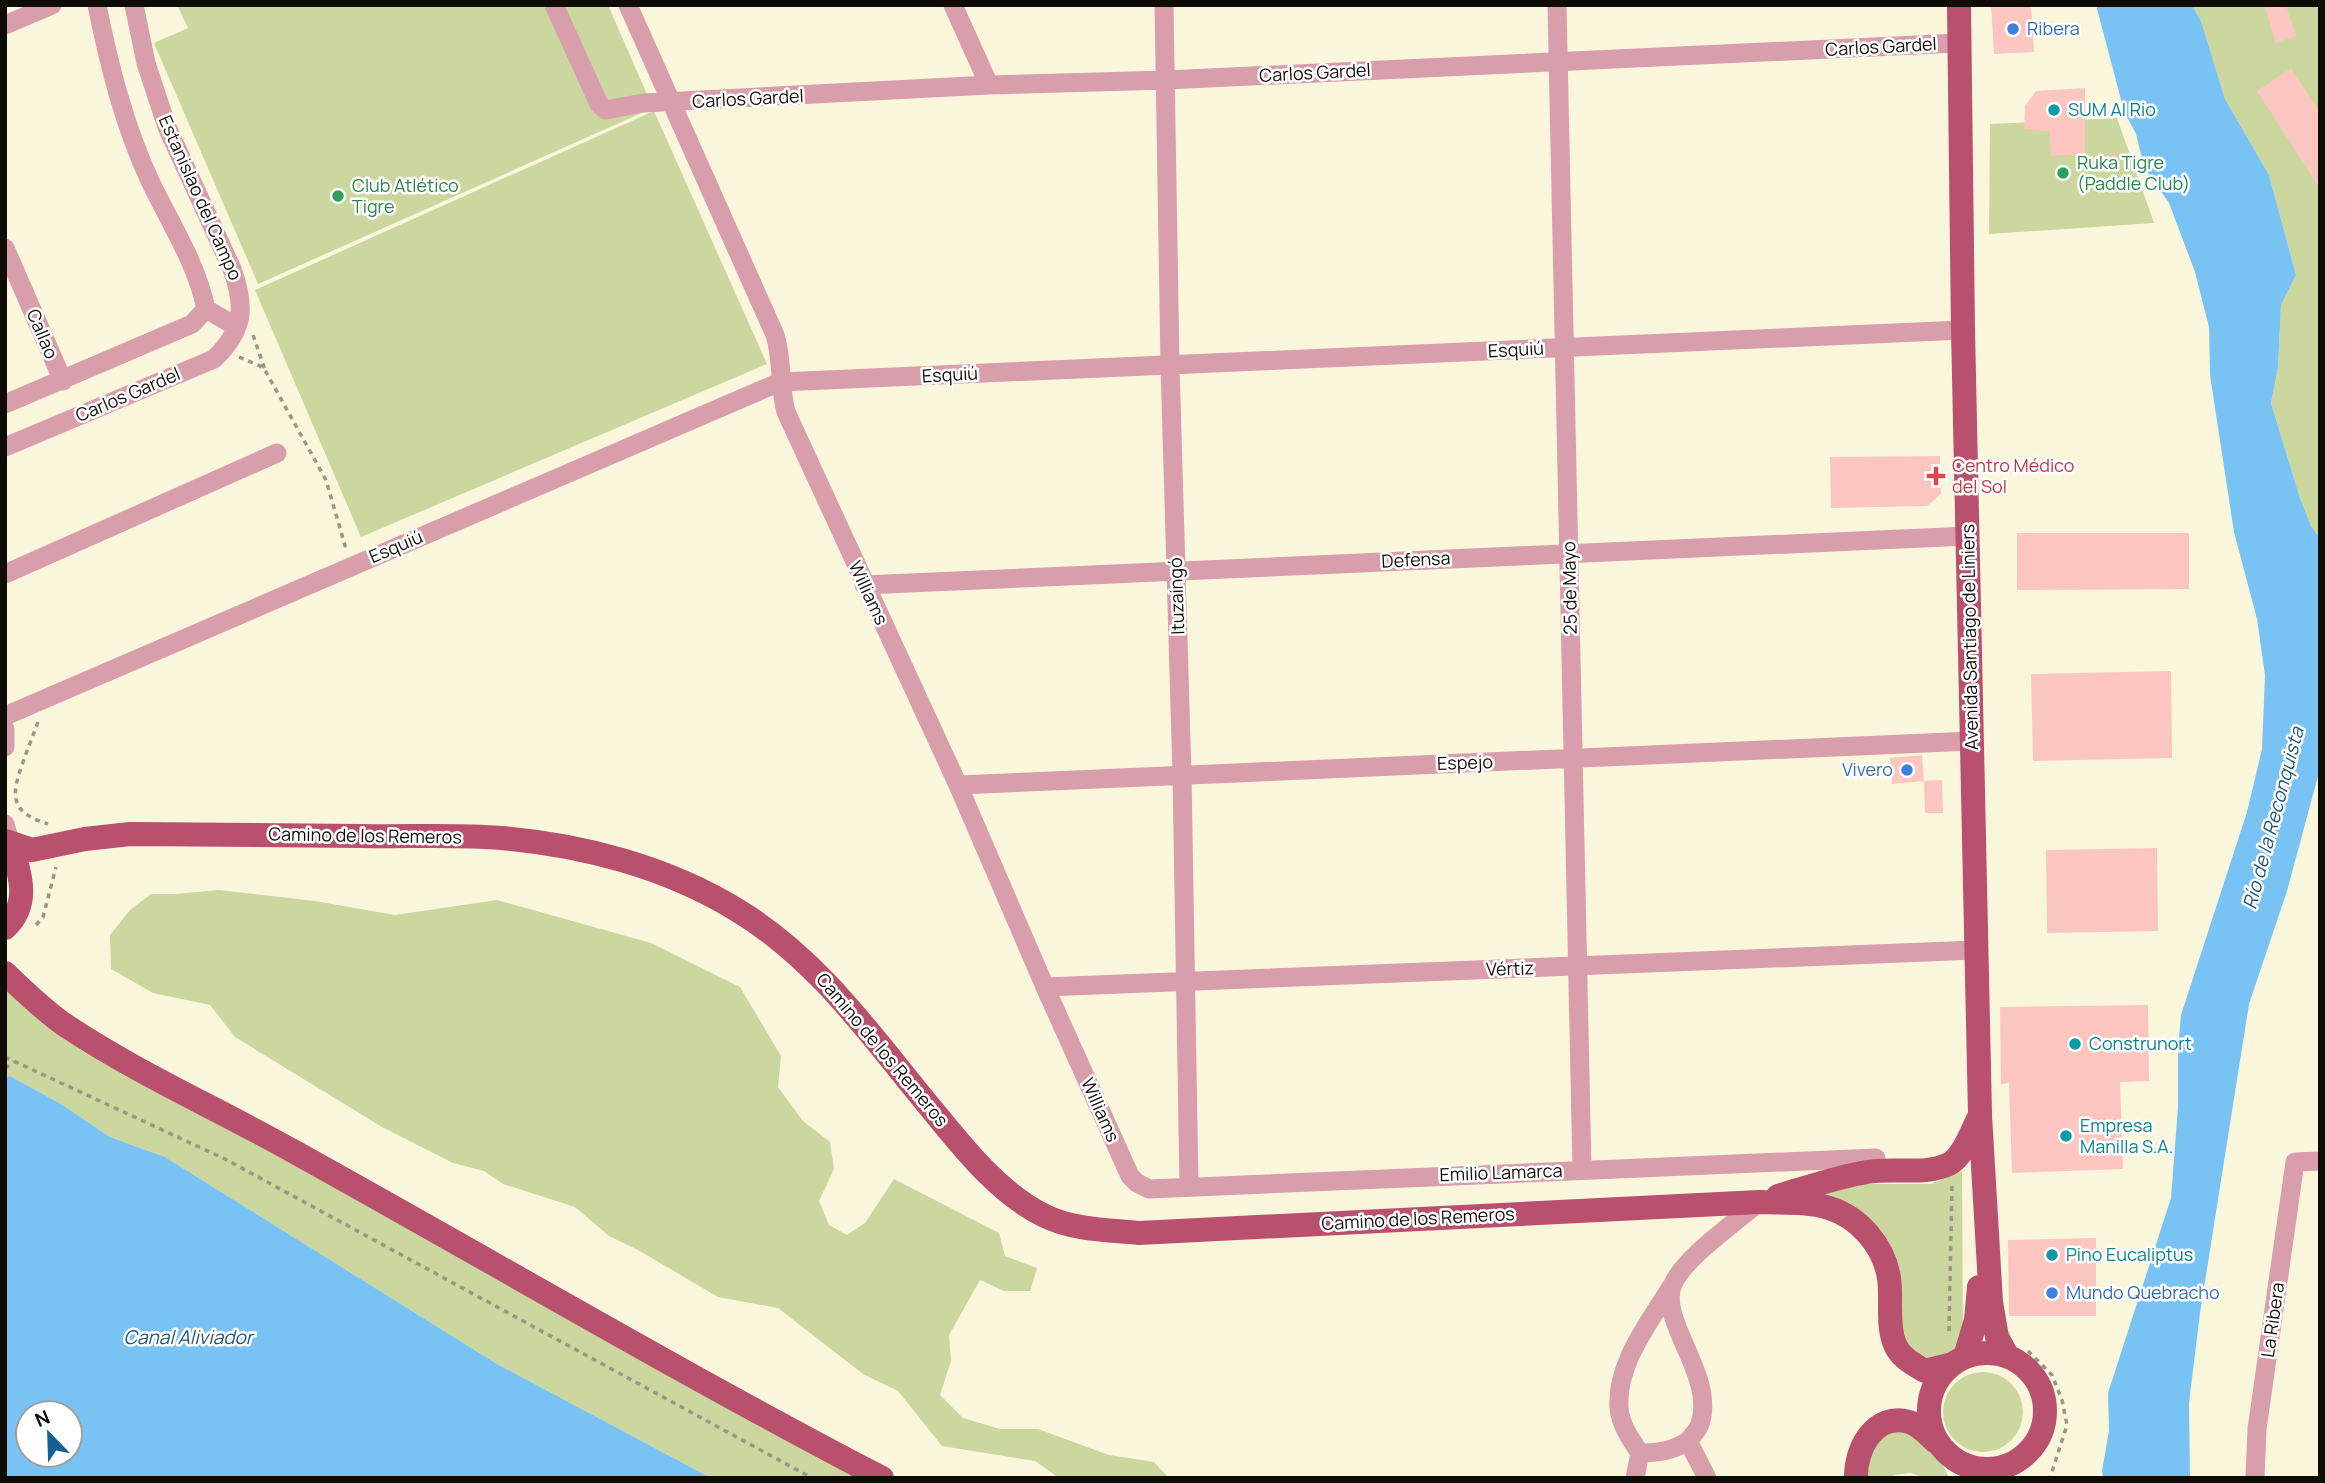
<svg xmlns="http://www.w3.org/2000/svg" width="2325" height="1483" font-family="Manrope,sans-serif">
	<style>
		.green { fill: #ccd69f }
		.water { fill: #79c3f4; fill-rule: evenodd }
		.building { fill: #fbc6c0 }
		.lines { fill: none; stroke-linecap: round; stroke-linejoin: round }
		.path { stroke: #9b9785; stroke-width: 3.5; stroke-dasharray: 5 5; stroke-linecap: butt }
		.minor { stroke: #d99eab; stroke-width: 19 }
		.major { stroke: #b8506e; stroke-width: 24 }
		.shop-dot { fill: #3f7fe0; stroke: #fff; stroke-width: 2.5 }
		.culture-dot { fill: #0f9aa8; stroke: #fff; stroke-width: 2.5 }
		.leisure-dot { fill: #2e9e5b; stroke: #fff; stroke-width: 2.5 }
		.health-dot { fill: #e0444e; stroke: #fff; stroke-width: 2.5 }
		.labels { text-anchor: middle; stroke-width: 5; stroke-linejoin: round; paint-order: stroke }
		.shop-label { font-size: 18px; fill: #366cbe; stroke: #fff; text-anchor: start }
		.street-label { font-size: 18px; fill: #0e0c05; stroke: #fff }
		.culture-label { font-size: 18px; fill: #0d838f; stroke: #fff; text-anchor: start }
		.leisure-label { font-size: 18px; fill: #27864d; stroke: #fff; text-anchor: start }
		.health-label { font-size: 18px; fill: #be3a42; stroke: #fff; text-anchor: start }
		.water-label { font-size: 19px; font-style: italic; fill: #1f5677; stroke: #fff }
	</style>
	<rect width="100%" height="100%" fill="#faf6dc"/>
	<path class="green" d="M177,5h431l45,103 -395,176 -104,-241 34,-15z
		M2192,5h128v533l-9,-12 -11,-28 -29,-95 7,-35 3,-63 15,-30 -27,-100 -44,-76 -24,-78z
		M654,111l113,253 -406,173 -106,-247z
		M2117,118l37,105 -165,11 1,-110z
		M219,890l96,11 80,14 102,-15 154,43 89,44 41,69 -3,31 25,34 27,21 4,27 -15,32 10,24 18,10 18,-12 29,-44 105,54 6,23 32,12 -7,23h-26l-24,-11 -31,55 2,26 -11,34 23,23 37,11h38l71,26 45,7 15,16h-110l-24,-17 -93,-15 -44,-55 -35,-17 -85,-66 -60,-11 -80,-47 -29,-14 -34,-29 -72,-23 -19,-13 -31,-8 -71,-36 -147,-90 -25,-32 -57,-12 -42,-24 -1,-34 20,-25 21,-16h24z
		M5,986l67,56 787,436h-148l-214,-114 -332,-207 -55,-20 -49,-33 -51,-28 -5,2z
		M1962,1171l1,168 -6,11 -17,12 -23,-4 -16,-23 -4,-49 -75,-89 3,-6 36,-7h70z
		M1943 1412a40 40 0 1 1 80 0a40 40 0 1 1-80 0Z
		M1907,1430c18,12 34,27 42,48h-22l-17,-5 -16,2 -5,3h-26v-21l26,-26z"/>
	<path class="water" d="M2096,5h96l9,16 24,78 44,76 27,100 -15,30 -3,63 -7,35 29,95 11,28 9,12 -2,238 -31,115 -38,113 -49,309 -11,90 1,75h-87l-1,-7 7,-40 -1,-38 63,-195 7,-91v-58l3,-34 66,-203 15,-63 3,-74 -8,-56 -23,-87 -24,-157 -1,-48 -14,-55 -26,-69 -25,-36 -8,-33 -12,-23z
		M10,1076l51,28 49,33 55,20 332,207 214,114h-706v-400zM28,1413h42v42h-42z"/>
	<path class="building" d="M1991,5h40l3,47 -40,2z
		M2264,5h22l10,31 -20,7z
		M2291,68l29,44v77l-63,-98z
		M2085,88v66l-34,2 -2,-25 -25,-2 1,-23 11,-15z
		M1940,456l1,38 -14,12 -96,2 -1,-51z
		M2017,533h172v56l-172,1z
		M2171,671l1,87 -139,3 -2,-87z
		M1922,755l2,26 -32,3 -2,-26z
		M1942,780l1,33h-18l-1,-32z
		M2157,848l1,83 -111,2 -1,-83z
		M2148,1005l1,76 -29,1 3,87 -111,4 -3,-90 -8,1 -1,-77z
		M2096,1238v78h-87l-1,-76z"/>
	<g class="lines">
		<path class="path" d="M253,335l12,35
			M239,357l21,9 6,6 60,108 20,69
			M38,722c-5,14 -11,28 -16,43 -12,33 -10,48 26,59
			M36,925l7,-8 13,-50
			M5,1057l220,102 587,319
			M5,1068l9,-6
			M1949,1331l3,-147
			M2028,1351l24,24 10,25 5,25 -17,53"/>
		<path class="minor" d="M97,5c12,60 27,120 53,176 20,42 47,83 56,128l31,18
			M554,5l45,99 7,6 37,-7 346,-18 177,-5 792,-37
			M628,5l147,330c8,25 4,51 11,77l172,373 87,202 85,189 7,7 12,6 727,-31
			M953,5l36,80
			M1164,5l6,360 12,410 7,411
			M1557,5l25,1165
			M5,25l47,-20
			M5,248l58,133
			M5,404l187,-80 14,-15
			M5,447l209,-88c30,-29 32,-51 18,-90l-65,-142 -21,-64 -12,-58
			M5,574l272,-121
			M864,585l1104,-49
			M5,716l775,-334 1183,-52
			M5,729v18
			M958,785l1014,-44
			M5,824l6,21
			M1045,987l931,-37
			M1640,1453c18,0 32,-2 48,-12
			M1635,1478l5,-25c-9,-13 -20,-29 -21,-45 -3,-44 30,-85 52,-121
			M1707,1478l-19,-37c4,-5 10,-11 12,-17 16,-49 -43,-104 -27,-140 12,-27 62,-61 86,-82
			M2255,1478l2,-49 38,-267 25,-1"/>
		<path class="major" d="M1959,5l4,325 17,785 11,187 6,35 11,20
			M5,841l27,9 53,-11 45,-5c78,1 155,1 232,2 46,1 93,-2 139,2 82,7 166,29 236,72 83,50 137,130 197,202 31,38 65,81 109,103 29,15 65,15 96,18l620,-31c22,1 48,-1 70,6 30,9 55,38 60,70 3,20 -2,44 5,64 5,15 19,22 31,29l28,-7
			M5,928c26,-24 15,-54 6,-83
			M5,973c19,18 38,37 60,52 72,48 151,83 226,125 197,109 391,224 591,328
			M1778,1196c30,-9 59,-19 89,-24 27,-5 57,4 82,-8 14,-7 22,-31 29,-45
			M1929 1411a58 58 0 1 1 116 0a58 58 0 1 1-116 0Z
			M1965,1357l11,-37 3,-33
			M1856,1478c-1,-29 19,-66 53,-56 11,3 19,13 27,20"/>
	</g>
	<g class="shop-dot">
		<circle cx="2013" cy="29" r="7"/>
		<circle cx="1907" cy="770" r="7"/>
		<circle cx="2052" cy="1293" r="7"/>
	</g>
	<g class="culture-dot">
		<circle cx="2054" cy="110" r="7"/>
		<circle cx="2075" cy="1044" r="7"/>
		<circle cx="2066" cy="1136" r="7"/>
		<circle cx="2052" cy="1255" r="7"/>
	</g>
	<g class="leisure-dot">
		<circle cx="2063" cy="173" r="7"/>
		<circle cx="338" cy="196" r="7"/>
	</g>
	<path class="health-dot" d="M1932.5 465.5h7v7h7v7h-7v7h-7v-7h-7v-7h7z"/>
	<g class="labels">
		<g class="shop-label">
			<text x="2027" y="35">Ribera</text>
			<text x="1893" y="776" text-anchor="end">Vivero</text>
			<text x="2066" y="1299">Mundo Quebracho</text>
		</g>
		<g class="street-label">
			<text transform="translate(1881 47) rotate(-3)" y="6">Carlos Gardel</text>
			<text transform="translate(1315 73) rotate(-3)" y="6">Carlos Gardel</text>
			<text transform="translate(748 99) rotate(-3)" y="6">Carlos Gardel</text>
			<text transform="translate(200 198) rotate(66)" y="6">Estanislao del Campo</text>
			<text transform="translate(42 334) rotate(67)" y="6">Callao</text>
			<text transform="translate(1516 350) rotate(-3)" y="6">Esquiú</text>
			<text transform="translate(950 375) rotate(-3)" y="6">Esquiú</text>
			<text transform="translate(128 395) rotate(-23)" y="6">Carlos Gardel</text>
			<text transform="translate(396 547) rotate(-23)" y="6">Esquiú</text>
			<text transform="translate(1416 560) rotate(-3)" y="6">Defensa</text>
			<text transform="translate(1570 588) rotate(-91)" y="6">25 de Mayo</text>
			<text transform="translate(868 593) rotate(65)" y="6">Williams</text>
			<text transform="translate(1177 596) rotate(-92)" y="6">Ituzaingó</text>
			<text transform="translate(1970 637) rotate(-91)" y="6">Avenida Santiago de Liniers</text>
			<text transform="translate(1465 763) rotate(-2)" y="6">Espejo</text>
			<text transform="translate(365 836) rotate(1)" y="6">Camino de los Remeros</text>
			<text transform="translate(1510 969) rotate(-2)" y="6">Vértiz</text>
			<text transform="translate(882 1050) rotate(50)" y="6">Camino de los Remeros</text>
			<text transform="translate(1100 1110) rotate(66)" y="6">Williams</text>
			<text transform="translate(1501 1173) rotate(-2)" y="6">Emilio Lamarca</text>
			<text transform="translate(1418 1219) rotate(-3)" y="6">Camino de los Remeros</text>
			<text transform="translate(2273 1320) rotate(-82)" y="6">La Ribera</text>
		</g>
		<g class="culture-label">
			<text x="2068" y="116">SUM Al Rio</text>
			<text x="2089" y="1050">Construnort</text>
			<text x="2080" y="1132">Empresa<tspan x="2080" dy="21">Manilla S.A.</tspan></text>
			<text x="2066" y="1261">Pino Eucaliptus</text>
		</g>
		<g class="leisure-label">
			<text x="2077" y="169">Ruka Tigre<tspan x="2077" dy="21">(Paddle Club)</tspan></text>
			<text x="352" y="192">Club Atlético<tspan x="352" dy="21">Tigre</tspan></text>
		</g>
		<g class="health-label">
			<text x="1952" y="472">Centro Médico<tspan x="1952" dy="21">del Sol</tspan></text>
		</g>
		<g class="water-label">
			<text transform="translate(2273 818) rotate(-75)" y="7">Río de la Reconquista</text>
			<text x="188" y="1344">Canal Aliviador</text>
		</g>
	</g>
	<rect width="2325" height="1483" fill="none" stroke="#0e0c05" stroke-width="14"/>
	<g transform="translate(49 1434) rotate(337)"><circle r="33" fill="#ffffff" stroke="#9f9e9b" stroke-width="2"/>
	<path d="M0-5L12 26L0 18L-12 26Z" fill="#136093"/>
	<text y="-10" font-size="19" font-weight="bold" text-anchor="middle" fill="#0e0c05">N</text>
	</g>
</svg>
